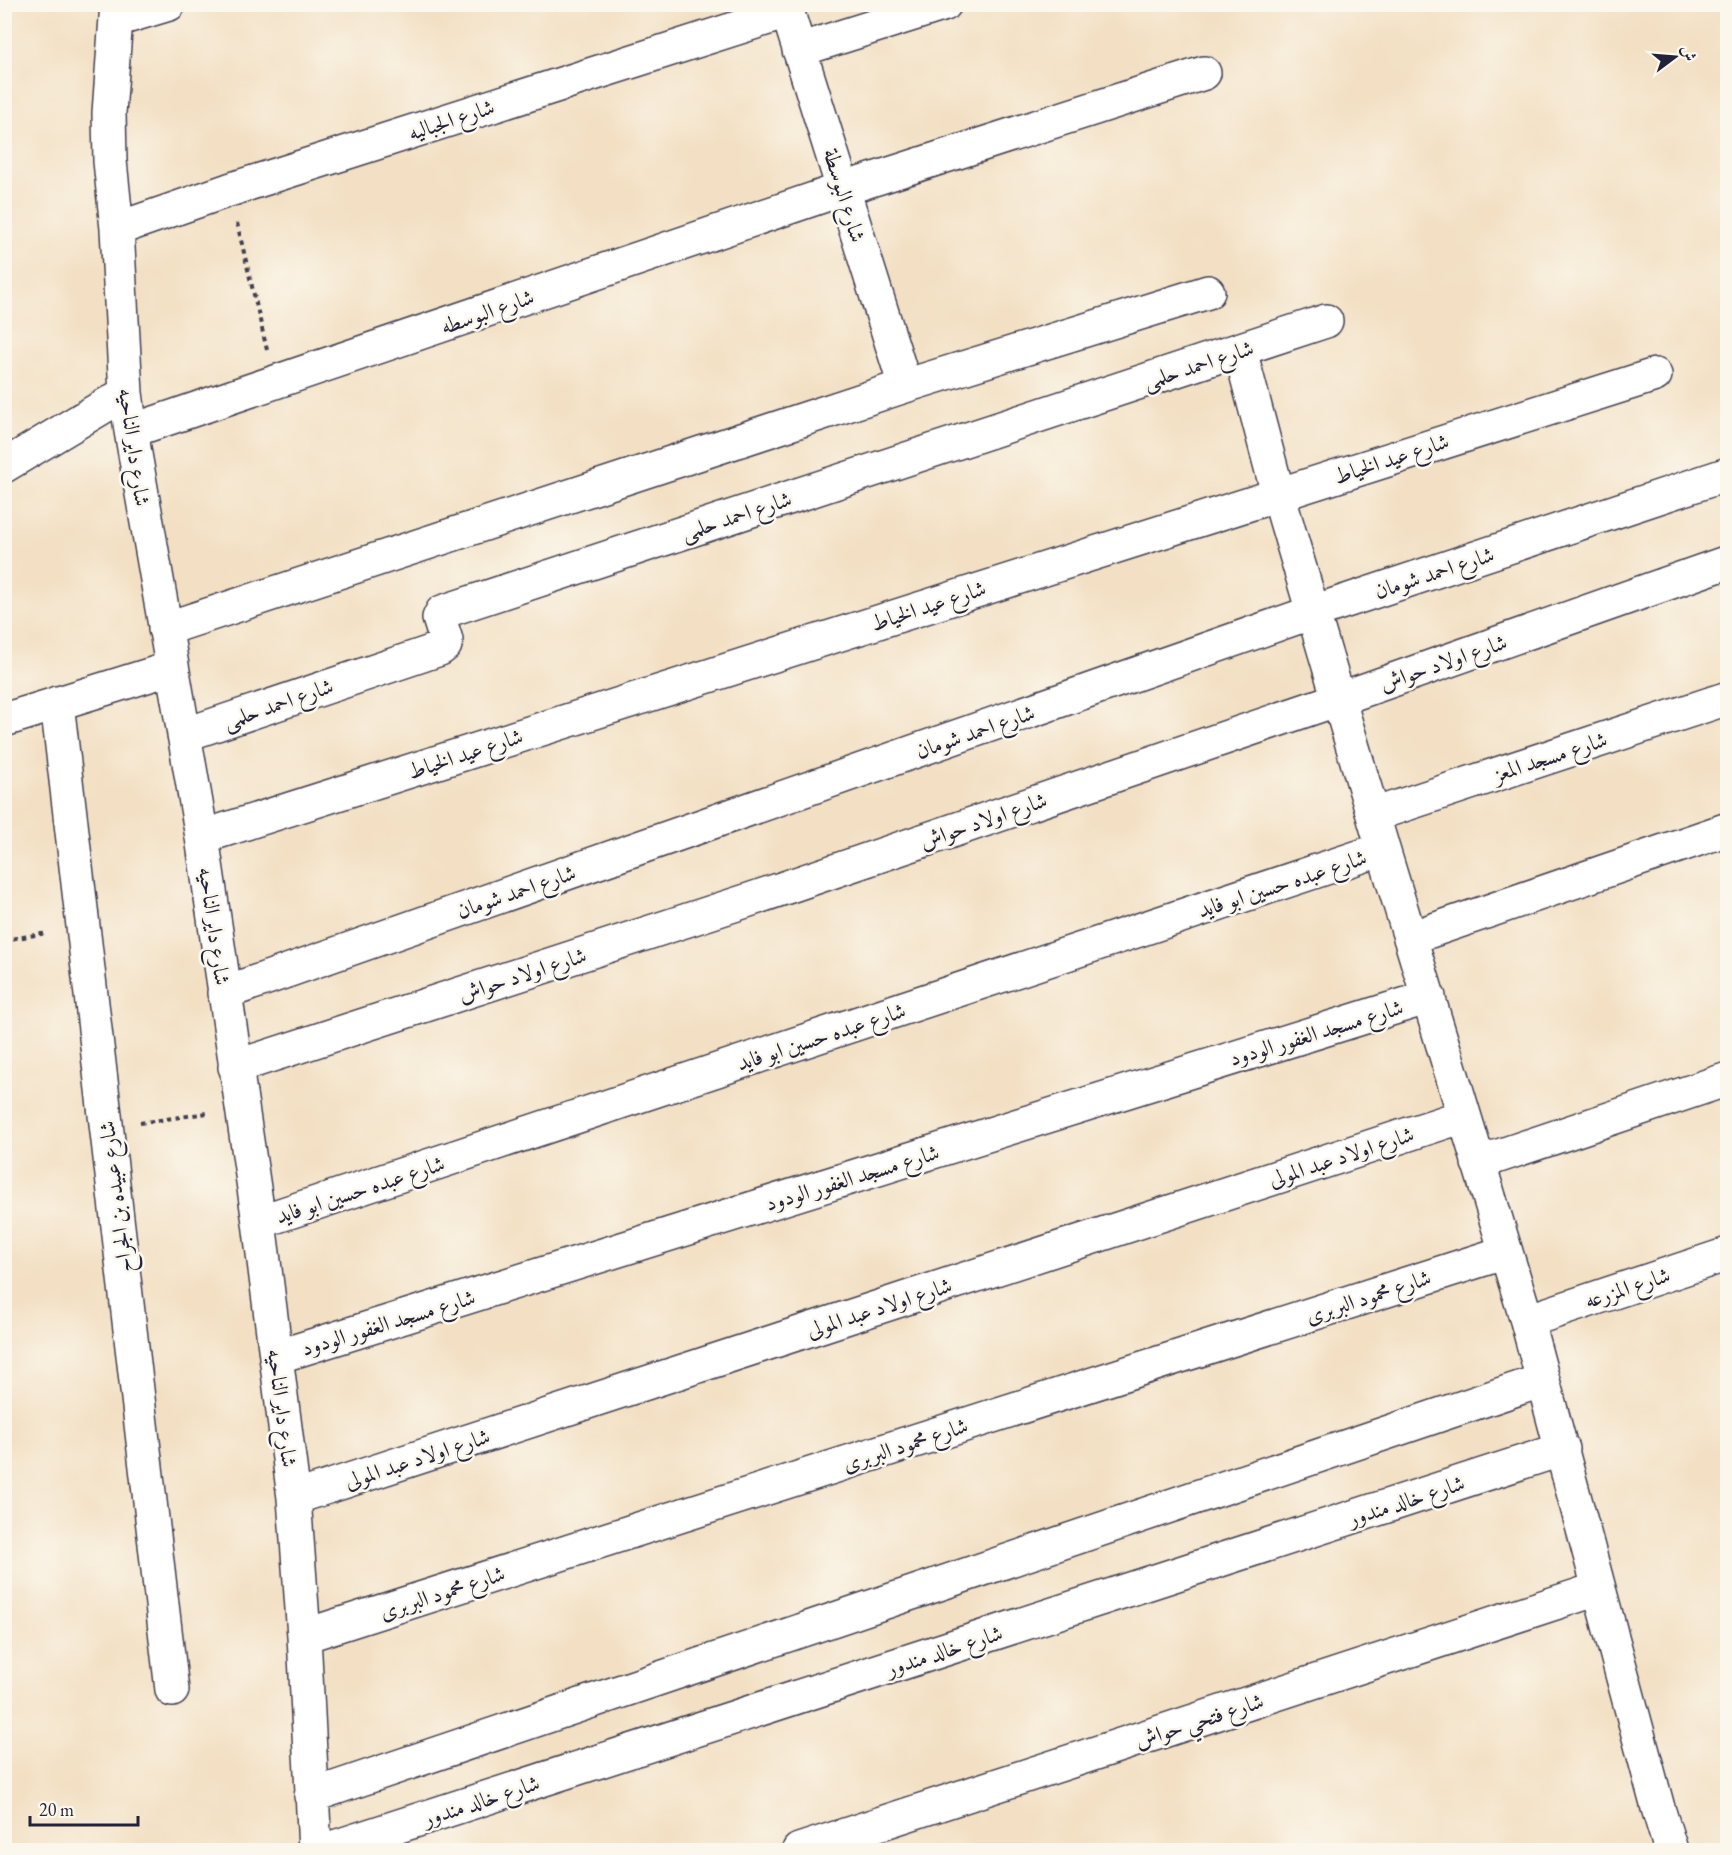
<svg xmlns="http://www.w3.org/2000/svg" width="1732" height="1855" font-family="'EB Garamond',Amiri,serif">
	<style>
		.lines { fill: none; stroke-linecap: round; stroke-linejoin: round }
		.minor-casing { stroke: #413e50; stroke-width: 36 }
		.path { stroke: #413e50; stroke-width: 4; stroke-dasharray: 4.5 4.5; stroke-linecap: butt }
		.minor { stroke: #fff; stroke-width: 33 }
		.labels { text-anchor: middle; stroke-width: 5; stroke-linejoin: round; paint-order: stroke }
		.street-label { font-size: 22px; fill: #22223b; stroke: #fbf7ec }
	</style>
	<rect width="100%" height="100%" fill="#fbf7ec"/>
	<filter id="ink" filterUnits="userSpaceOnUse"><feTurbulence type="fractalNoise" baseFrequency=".0167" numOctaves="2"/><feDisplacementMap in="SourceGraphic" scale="12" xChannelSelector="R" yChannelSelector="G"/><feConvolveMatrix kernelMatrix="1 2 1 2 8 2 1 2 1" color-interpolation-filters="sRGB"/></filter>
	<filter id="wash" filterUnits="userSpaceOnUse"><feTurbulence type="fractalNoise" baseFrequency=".008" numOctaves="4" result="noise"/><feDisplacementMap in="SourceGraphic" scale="24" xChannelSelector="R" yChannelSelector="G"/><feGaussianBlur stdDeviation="1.35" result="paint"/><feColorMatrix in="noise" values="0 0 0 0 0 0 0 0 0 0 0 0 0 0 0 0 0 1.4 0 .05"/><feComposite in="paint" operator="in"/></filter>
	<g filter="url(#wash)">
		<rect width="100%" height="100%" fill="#f3e0c4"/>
	</g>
	<g filter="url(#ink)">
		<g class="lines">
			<g class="minor-casing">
				<path id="minor" d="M117,4l-8,109 1,48 7,68 9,164 5,38 71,406 57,385 35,276 10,138 11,214
					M785,4l120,382
					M116,20l53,-16
					M799,50l146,-46
					M117,229l112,-39 558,-178
					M1240,350l38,144 105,355 144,472 131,487 13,42
					M131,431l712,-242 361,-116
					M4,466l122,-73
					M165,629l740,-243 303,-94
					M57,703l115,987
					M4,720l168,-52
					M184,735l256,-86 5,-4 1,-5 -7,-22 3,-6 884,-291
					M1373,815l355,-117
					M202,837l1453,-462
					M1410,938l318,-109
					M224,993l1089,-381 415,-138
					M235,1067l511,-166 593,-202 389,-137
					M1478,1163l250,-84
					M259,1222l1124,-373
					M1527,1321l201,-67
					M276,1357l1153,-360
					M294,1498l1170,-382
					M304,1636l1202,-384
					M311,1796l1232,-416
					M325,1850l1238,-401
					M799,1850l799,-261"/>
			</g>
			<path class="path" d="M237,223l30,127
				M4,940l44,-7
				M140,1123l67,-10"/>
			<use href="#minor" class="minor"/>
		</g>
	</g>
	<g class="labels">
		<g class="street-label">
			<text transform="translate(451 119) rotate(-18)" y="8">شارع الجباليه</text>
			<text transform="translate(845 195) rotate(73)" y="8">شارع البوسطة</text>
			<text transform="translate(487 311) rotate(-19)" y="8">شارع البوسطه</text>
			<text transform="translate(1198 364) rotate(-18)" y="8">شارع احمد حلمى</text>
			<text transform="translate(135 447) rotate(82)" y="8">شارع داير الناحيه</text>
			<text transform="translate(1391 458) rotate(-18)" y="8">شارع عيد الخياط</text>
			<text transform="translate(736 515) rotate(-18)" y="8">شارع احمد حلمى</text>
			<text transform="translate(1434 572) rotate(-18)" y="8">شارع احمد شومان</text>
			<text transform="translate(928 605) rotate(-18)" y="8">شارع عيد الخياط</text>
			<text transform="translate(1443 662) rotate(-19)" y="8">شارع اولاد حواش</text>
			<text transform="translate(278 703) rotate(-19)" y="8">شارع احمد حلمى</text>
			<text transform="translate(975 731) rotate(-19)" y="8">شارع احمد شومان</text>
			<text transform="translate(465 753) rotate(-18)" y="8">شارع عيد الخياط</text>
			<text transform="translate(1550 756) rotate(-18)" y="8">شارع مسجد المعز</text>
			<text transform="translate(983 820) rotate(-19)" y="8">شارع اولاد حواش</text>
			<text transform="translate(1282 883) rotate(-18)" y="8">شارع عبده حسين ابو فايد</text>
			<text transform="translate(516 891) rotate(-19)" y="8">شارع احمد شومان</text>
			<text transform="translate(215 926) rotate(82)" y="8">شارع داير الناحيه</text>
			<text transform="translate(522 974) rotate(-18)" y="8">شارع اولاد حواش</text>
			<text transform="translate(1316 1032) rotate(-17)" y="8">شارع مسجد الغفور الودود</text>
			<text transform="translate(821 1036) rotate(-18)" y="8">شارع عبده حسين ابو فايد</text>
			<text transform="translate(1341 1156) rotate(-18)" y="8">شارع اولاد عبد المولى</text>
			<text transform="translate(852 1177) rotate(-17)" y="8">شارع مسجد الغفور الودود</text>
			<text transform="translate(360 1189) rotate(-18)" y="8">شارع عبده حسين ابو فايد</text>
			<text transform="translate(115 1197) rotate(-97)" y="8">شارع عبيده بن الجراح</text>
			<text transform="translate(1627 1287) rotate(-18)" y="8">شارع المزرعه</text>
			<text transform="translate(1368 1296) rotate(-18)" y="8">شارع محمود البربرى</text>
			<text transform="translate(879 1307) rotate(-18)" y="8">شارع اولاد عبد المولى</text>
			<text transform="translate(388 1322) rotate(-17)" y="8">شارع مسجد الغفور الودود</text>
			<text transform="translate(283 1408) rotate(83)" y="8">شارع داير الناحيه</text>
			<text transform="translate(905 1444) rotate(-18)" y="8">شارع محمود البربرى</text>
			<text transform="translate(417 1458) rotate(-18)" y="8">شارع اولاد عبد المولى</text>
			<text transform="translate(1406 1500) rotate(-18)" y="8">شارع خالد مندور</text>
			<text transform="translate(442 1592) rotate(-18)" y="8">شارع محمود البربرى</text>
			<text transform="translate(944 1650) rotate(-18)" y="8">شارع خالد مندور</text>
			<text transform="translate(1199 1720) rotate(-18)" y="8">شارع فتحي حواش</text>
			<text transform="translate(481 1800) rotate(-18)" y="8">شارع خالد مندور</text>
		</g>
	</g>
	<rect width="1732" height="1855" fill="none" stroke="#fbf7ec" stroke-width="24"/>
	<g transform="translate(1675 57) rotate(74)" stroke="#fbf7ec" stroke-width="4.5" paint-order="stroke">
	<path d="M0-4.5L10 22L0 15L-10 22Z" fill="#22223b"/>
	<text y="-9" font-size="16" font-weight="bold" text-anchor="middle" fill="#22223b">ش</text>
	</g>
	<path d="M30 1816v9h108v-9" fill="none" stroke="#22223b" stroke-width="3"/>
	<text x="39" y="1816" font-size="18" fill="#22223b" stroke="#fbf7ec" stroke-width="4.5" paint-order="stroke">20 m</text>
</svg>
